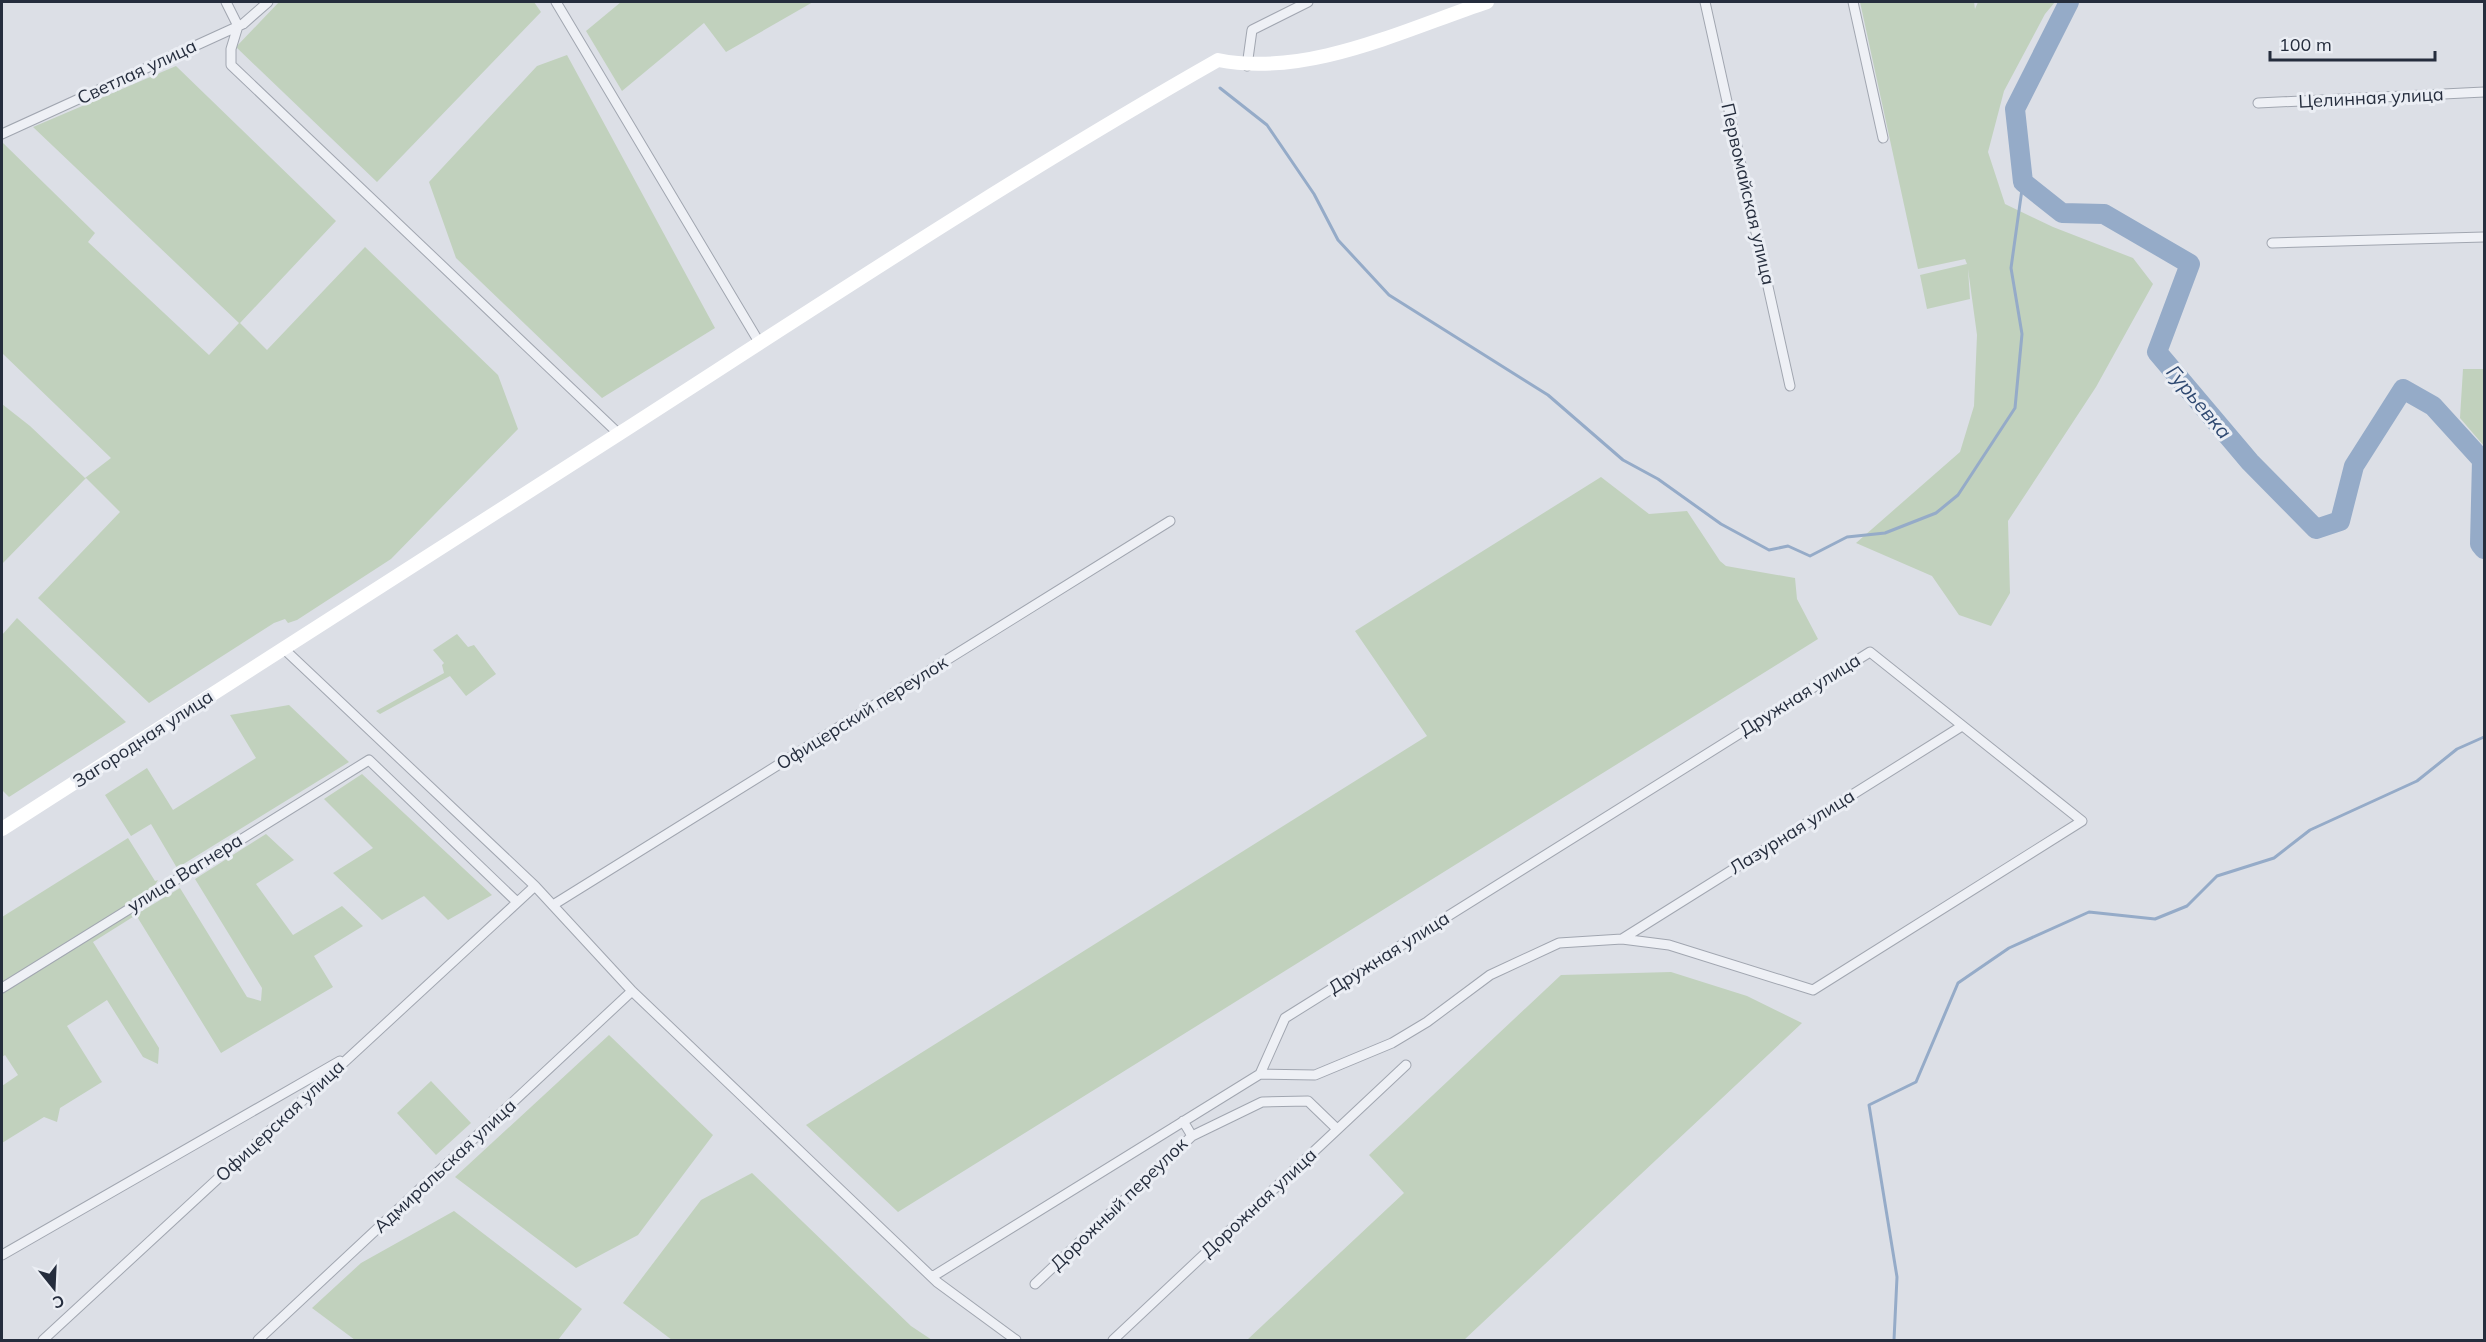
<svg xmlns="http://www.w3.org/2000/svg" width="2486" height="1342" font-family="Mulish,sans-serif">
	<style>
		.green { fill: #c1d1bd }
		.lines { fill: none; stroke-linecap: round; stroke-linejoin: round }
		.stream { stroke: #95abc8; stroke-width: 3 }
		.river { stroke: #95abc8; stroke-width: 20 }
		.street-casing { stroke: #a1a6b0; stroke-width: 11 }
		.street { stroke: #eef0f5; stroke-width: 9 }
		.secondary { stroke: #fff; stroke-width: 14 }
		.labels { text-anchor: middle; stroke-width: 6; stroke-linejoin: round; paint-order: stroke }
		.street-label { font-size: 18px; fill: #252d3d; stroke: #ebeef4 }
		.water-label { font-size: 20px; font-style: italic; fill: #2f4971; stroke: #ebeef4 }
	</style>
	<rect width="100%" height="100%" fill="#dcdfe6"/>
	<path class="green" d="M279,2h255l7,10 -164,170 -141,-135z
		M621,2h192l-87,50 -22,-29 -82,68 -36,-60z
		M1860,2h114l1,7 3,-7h77l-10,12 -41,77 -16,61 17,52 48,23 80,31 20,26 -57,103 -88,134 2,72 -19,33 -32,-11 -27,-39 -76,-33 104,-91 14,-46 3,-71 -9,-66 2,30 -43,10 -7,-34 47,-11 -2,-5 -47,10z
		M567,55l148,273 -113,70 -146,-140 -27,-76 108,-116z
		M176,66l160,155 -96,102 27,27 98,-103 133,128 20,54 -127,130 -94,61 -9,3 -3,-4 -11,4 -125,80 -111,-105 82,-86 -34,-34 -84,86v-160l28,22 55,52 26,-20 -109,-105v-211l93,91 -7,9 121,113 30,-32 -206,-196z
		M2463,369h21v77l-24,-28z
		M1601,477l48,37 38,-3 33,50 6,5 69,12 2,21 21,40 -920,573 -92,-87 621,-389 -72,-105z
		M17,618l109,104 -117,75 -7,-7v-155z
		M457,634l11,13 6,-2 22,29 -30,22 -16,-20 -70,38 -4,-3 68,-38 -2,-8 2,-2 -11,-13z
		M289,705l60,57 -172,106 -26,-44 -20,12 -26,-41 42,-27 26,42 83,-52 -26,-43z
		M362,774l130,121 -44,25 -24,-24 -42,24 -49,-47 40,-25 -49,-49z
		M266,834l28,26 -38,24 37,51 49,-29 21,20 -49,30 19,31 -112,66 -85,-138 -43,27 66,106 -1,16 -15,-7 -36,-57 -40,26 35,56 -42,26 -3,14 -13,-5 -42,26v-57l16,-11 -13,-20 -3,2v-140l126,-79 27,43 3,-1 -21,34 43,-26 67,109 14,4 1,-13 -67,-109z
		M1671,972l76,24 55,27 -338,317h-217l157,-147 -35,-38 192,-180z
		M609,1035l104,100 -75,100 -62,33 -121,-91z
		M431,1081l40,42 -35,32 -39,-42z
		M752,1173l159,153 21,14h-260l-49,-37 78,-103z
		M454,1211l128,98 -24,31h-203l-43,-32 49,-45z"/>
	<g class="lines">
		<path class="stream" d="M1220,88l47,37 47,69 24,46 51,55 159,100 75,65 35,19 63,45 48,26 19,-4 22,10 37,-19 38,-4 51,-20 22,-18 57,-87 7,-74 -11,-66 12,-86
			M1894,1340l3,-63 -28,-172 47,-23 42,-99 51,-35 80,-36 66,7 32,-13 30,-30 57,-18 36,-28 107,-49 40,-32 27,-12"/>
		<path class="river" d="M2069,2l-54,107 8,73 39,31 42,1 86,50 -33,88 93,110 66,67 24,-8 14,-55 49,-77 30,17 49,54 -2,84 4,5"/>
		<g class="street-casing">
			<path id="street" d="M226,2l12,24 -7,23v16l388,369
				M556,2l203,340
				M1705,2l85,384
				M1853,2l30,136
				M1247,66l5,-36 56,-28
				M2258,103l226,-11
				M2,134l241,-110 25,-22
				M2272,243l212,-6
				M284,649l251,237 97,105 305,291 79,58
				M553,905l617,-384
				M1622,939l340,-213
				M2,988l367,-228 148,142
				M1192,1136l70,-34 46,-1 29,28
				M2,1255l338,-194
				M932,1277l328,-203 25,-56 585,-366 212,169 -269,169 -144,-45 -47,-6 -63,4 -69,32 -63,47 -35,21 -77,32 -55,-1
				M1035,1284l157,-148 -9,-15
				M43,1340l492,-454
				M258,1340l374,-349
				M1113,1340l293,-275"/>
		</g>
		<use href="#street" class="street"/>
		<path class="secondary" d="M2,829c205,-131 410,-262 615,-394 199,-128 395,-258 601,-375 89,18 185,-30 269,-58"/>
	</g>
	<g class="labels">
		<g class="street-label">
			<text transform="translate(137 72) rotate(-25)" y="6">Светлая улица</text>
			<text transform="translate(2371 98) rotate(-3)" y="6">Целинная улица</text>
			<text transform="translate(1748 194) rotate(77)" y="6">Первомайская улица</text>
			<text transform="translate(1800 695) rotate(-32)" y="6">Дружная улица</text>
			<text transform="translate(862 713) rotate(-32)" y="6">Офицерский переулок</text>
			<text transform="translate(143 739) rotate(-33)" y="6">Загородная улица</text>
			<text transform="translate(1792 832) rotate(-32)" y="6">Лазурная улица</text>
			<text transform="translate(185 873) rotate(-32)" y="6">улица Вагнера</text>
			<text transform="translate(1389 953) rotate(-32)" y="6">Дружная улица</text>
			<text transform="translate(280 1121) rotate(-43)" y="6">Офицерская улица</text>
			<text transform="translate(445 1166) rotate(-43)" y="6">Адмиральская улица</text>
			<text transform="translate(1259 1203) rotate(-43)" y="6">Дорожная улица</text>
			<text transform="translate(1119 1204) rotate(-44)" y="6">Дорожный переулок</text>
		</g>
		<g class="water-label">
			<text transform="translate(2199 402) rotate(50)" y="7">Гурьевка</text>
		</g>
	</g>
	<rect width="2486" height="1342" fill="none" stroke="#252d3d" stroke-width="6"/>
	<g transform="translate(54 1288) rotate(162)" stroke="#ebeef4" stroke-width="4.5" paint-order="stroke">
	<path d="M0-4.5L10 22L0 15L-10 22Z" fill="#252d3d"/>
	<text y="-9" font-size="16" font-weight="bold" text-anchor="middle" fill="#252d3d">С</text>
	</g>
	<path d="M2270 51v9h165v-9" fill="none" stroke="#252d3d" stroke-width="3"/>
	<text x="2279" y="51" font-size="18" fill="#252d3d" stroke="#ebeef4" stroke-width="4.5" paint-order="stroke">100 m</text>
</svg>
